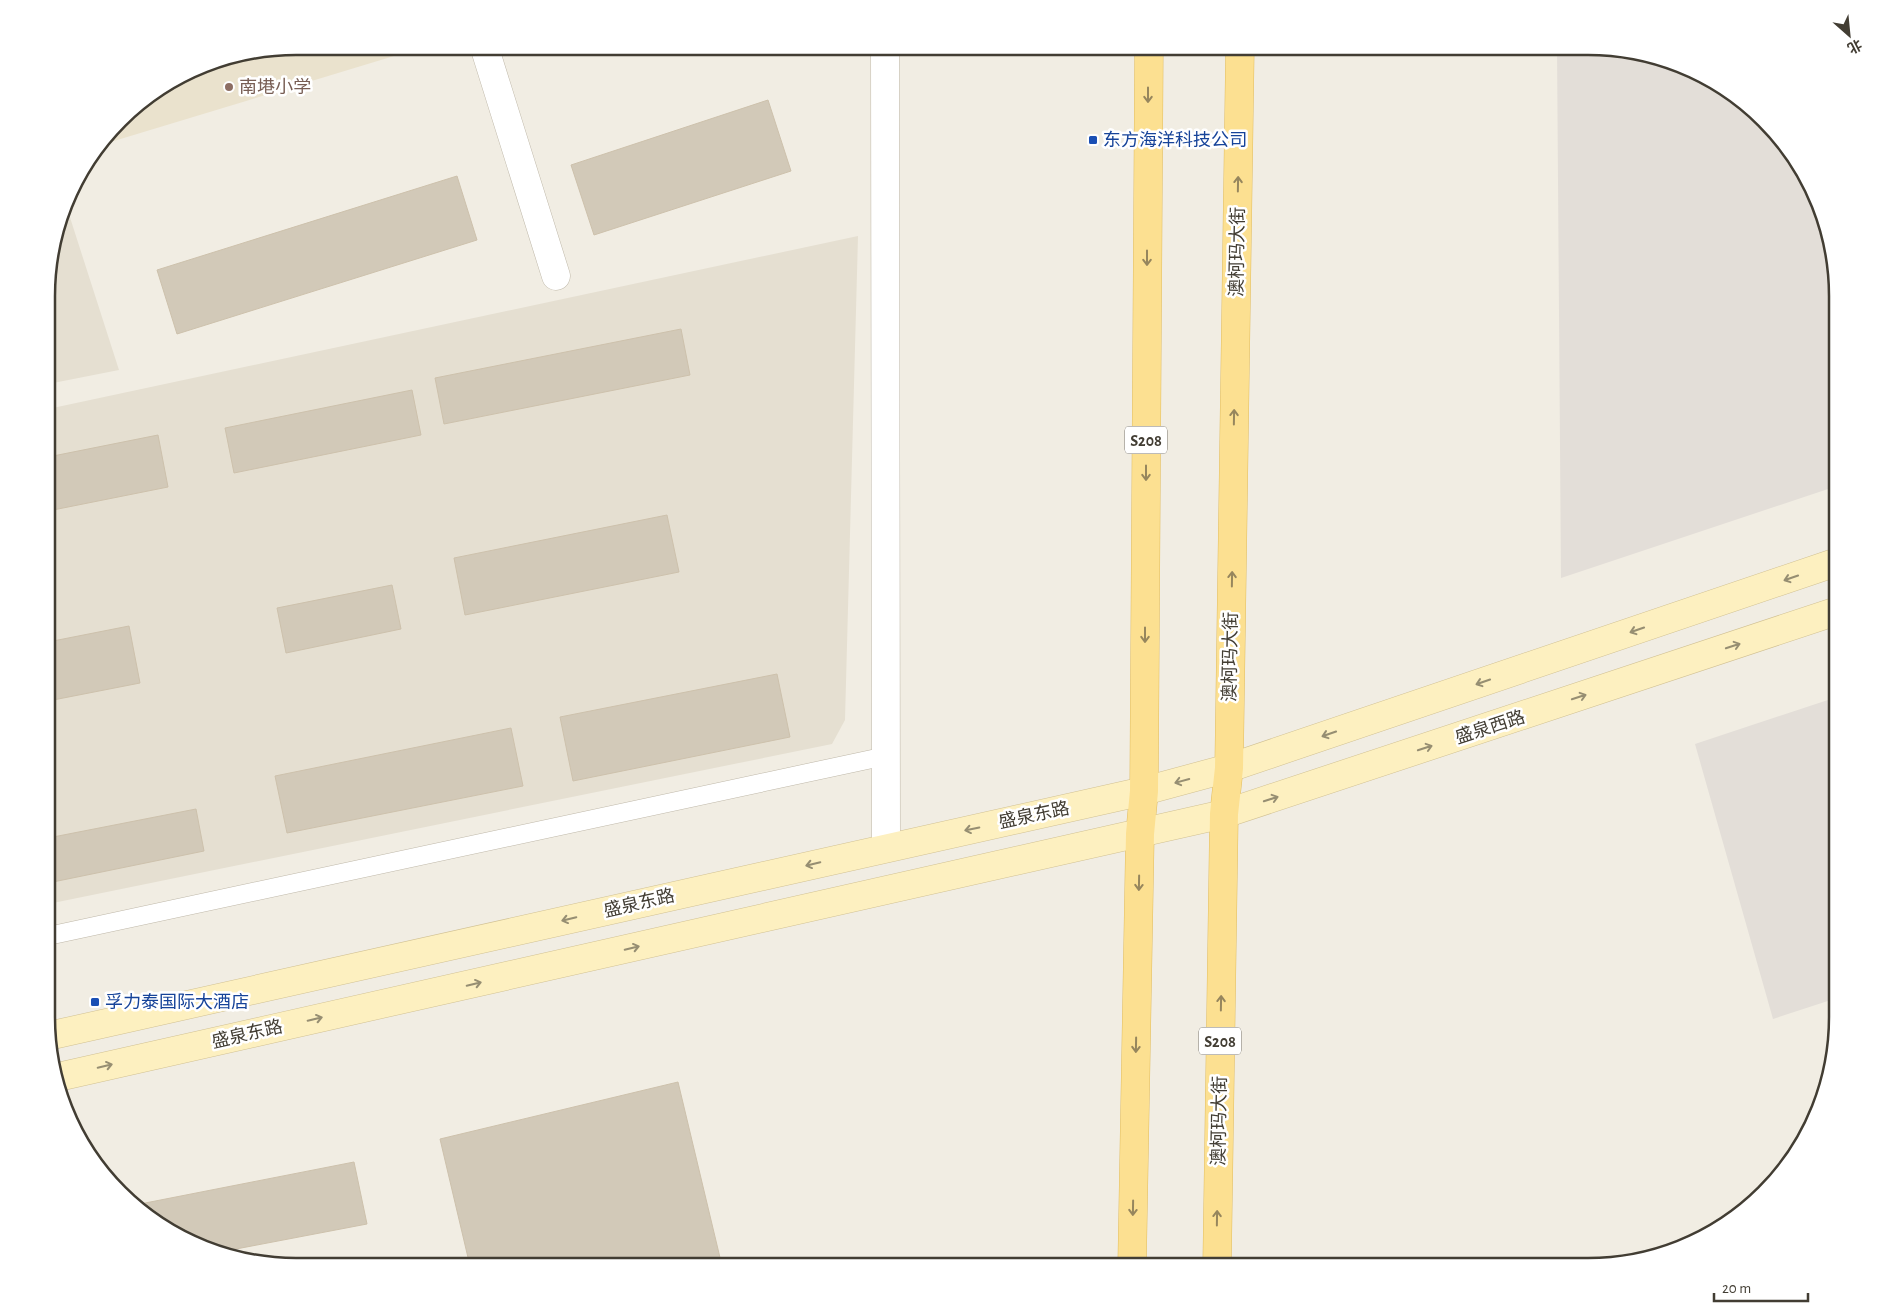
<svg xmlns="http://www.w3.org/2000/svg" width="1884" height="1313" font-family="'Alegreya Sans','Noto Sans SC',sans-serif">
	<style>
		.residential { fill: #e5dfd1 }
		.industrial { fill: #e3ded8 }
		.education { fill: #eae2cd }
		.building { fill: #d2c9b8; stroke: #cdc1ac }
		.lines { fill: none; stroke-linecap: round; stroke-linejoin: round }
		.lane-casing { stroke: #bfb8a9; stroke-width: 19 }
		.street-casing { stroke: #bfb8a9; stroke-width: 29 }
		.secondary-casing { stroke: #d1c193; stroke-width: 29 }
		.primary-casing { stroke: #e1bd61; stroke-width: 29 }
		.lane { stroke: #fff; stroke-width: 18 }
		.street { stroke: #fff; stroke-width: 28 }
		.secondary { stroke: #fdf0c0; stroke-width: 28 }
		.primary { stroke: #fce091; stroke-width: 28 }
		.oneway { stroke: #96865d }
		.oneway2 { stroke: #968e72 }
		.education-dot { fill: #8d6e63; stroke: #fff; stroke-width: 2 }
		.transit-dot { fill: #1a4fb4; stroke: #fff; stroke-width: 2 }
		.labels { text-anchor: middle; stroke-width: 5; stroke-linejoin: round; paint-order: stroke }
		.shield { fill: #fff; stroke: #7b7770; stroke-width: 1 }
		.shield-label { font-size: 16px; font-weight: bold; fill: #423d33 }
		.education-label { font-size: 18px; fill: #785e54; stroke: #fff; text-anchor: start }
		.transit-label { font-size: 18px; fill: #164399; stroke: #fff; text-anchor: start }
		.street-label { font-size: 18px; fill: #423d33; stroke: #fff }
		.rim { fill: none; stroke: #423d33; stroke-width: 2.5 }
	</style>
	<rect width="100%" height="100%" fill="#f1ede3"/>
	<path class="residential" d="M66,205l53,165 -71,14v-121z
		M858,236l-13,484 -13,24 -784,160v-495z"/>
	<path class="industrial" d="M1557,47h47l65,13 71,38 64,73 25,60 8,49v206l-276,92z
		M1837,697v301l-64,21 -78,-275z"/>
	<path class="education" d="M296,46h131l-323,98 27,-36 69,-43z"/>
	<path class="building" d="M523,46h24l-22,7z
		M768,100l23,71 -197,64 -23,-70z
		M457,176l20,64 -300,94 -20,-64z
		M681,329l9,46 -246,49 -9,-46z
		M412,390l9,45 -187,38 -9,-45z
		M158,435l10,52 -120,24v-54z
		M667,515l12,57 -214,43 -11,-57z
		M392,585l9,44 -115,24 -9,-45z
		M129,626l11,57 -92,18v-59z
		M777,674l13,63 -217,44 -13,-64z
		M511,728l12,58 -236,47 -12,-57z
		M196,809l8,42 -156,32v-45z
		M678,1082l44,184h-252l-30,-127z
		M354,1162l13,62 -152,29 -71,-38 -9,-10z"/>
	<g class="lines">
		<g class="lane-casing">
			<path id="lane" d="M48,936l838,-180"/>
		</g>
		<g class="street-casing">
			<path id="street" d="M484,46l72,230
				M885,46l1,802"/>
		</g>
		<g class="secondary-casing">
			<path id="secondary" d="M48,1036l1096,-245 85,-23 608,-206
				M58,1077l1166,-263 613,-203"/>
		</g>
		<g class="primary-casing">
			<path id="primary" d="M1132,1267l8,-433 4,-43 5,-744
				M1217,1267l7,-453 5,-46 11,-721"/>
		</g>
		<use href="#lane" class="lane"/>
		<use href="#street" class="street"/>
		<use href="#secondary" class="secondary"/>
		<use href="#primary" class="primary"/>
	</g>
	<defs><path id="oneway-shaft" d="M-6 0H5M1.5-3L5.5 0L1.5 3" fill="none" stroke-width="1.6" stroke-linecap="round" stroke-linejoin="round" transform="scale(1.25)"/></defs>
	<g class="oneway">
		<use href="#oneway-shaft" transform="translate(1148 95) rotate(90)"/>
		<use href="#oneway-shaft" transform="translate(1238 184) rotate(-89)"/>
		<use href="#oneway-shaft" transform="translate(1147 258) rotate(90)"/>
		<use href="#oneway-shaft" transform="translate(1234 417) rotate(-89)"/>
		<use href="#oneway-shaft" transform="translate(1146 473) rotate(90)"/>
		<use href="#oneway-shaft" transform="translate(1232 579) rotate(-89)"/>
		<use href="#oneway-shaft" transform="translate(1145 635) rotate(90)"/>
		<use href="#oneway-shaft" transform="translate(1139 883) rotate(91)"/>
		<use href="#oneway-shaft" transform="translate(1221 1003) rotate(-89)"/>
		<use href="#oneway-shaft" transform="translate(1136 1045) rotate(91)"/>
		<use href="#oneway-shaft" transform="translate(1133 1208) rotate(91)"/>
		<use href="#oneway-shaft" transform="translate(1217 1218) rotate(-89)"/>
	</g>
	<g class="oneway2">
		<use href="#oneway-shaft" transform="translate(1791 578) rotate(161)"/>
		<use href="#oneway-shaft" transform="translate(1637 630) rotate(161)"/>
		<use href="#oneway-shaft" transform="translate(1733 646) rotate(-18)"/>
		<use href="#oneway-shaft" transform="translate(1483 682) rotate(161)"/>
		<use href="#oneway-shaft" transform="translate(1579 697) rotate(-18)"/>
		<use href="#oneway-shaft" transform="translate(1329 734) rotate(161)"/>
		<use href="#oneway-shaft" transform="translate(1425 748) rotate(-18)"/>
		<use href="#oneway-shaft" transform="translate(1182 781) rotate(165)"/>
		<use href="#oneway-shaft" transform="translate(1271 799) rotate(-18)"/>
		<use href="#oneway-shaft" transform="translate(972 829) rotate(168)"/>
		<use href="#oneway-shaft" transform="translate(813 864) rotate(167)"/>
		<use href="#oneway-shaft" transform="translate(569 919) rotate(167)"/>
		<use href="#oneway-shaft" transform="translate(632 948) rotate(-13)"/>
		<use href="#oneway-shaft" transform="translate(474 984) rotate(-13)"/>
		<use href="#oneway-shaft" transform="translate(315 1019) rotate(-13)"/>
		<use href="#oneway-shaft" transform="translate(105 1066) rotate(-13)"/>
	</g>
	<circle class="education-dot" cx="229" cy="87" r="5"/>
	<g class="transit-dot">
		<rect x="1088" y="135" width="10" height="10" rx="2.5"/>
		<rect x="90" y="997" width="10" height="10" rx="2.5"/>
	</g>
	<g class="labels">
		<g class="shield">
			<rect x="1125" y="426.5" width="42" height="27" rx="4"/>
			<rect x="1199" y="1027.5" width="42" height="27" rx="4"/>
		</g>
		<g class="shield-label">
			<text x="1146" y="446">S208</text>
			<text x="1220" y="1047">S208</text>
		</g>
		<g class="education-label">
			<text x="239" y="93">南塂小学</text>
		</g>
		<g class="transit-label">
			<text x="1103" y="146">东方海洋科技公司</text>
			<text x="105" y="1008">孚力泰国际大酒店</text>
		</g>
		<g class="street-label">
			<text transform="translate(1237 252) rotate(-89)" y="6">澳柯玛大街</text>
			<text transform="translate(1230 657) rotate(-89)" y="6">澳柯玛大街</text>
			<text transform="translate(1490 727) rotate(-18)" y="6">盛泉西路</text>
			<text transform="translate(1034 815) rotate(-12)" y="6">盛泉东路</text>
			<text transform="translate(639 903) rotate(-13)" y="6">盛泉东路</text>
			<text transform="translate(247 1034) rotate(-13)" y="6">盛泉东路</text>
			<text transform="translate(1219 1121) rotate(-89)" y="6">澳柯玛大街</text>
		</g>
	</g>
	<path d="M0 0H1884V1313H0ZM296 55H1588A241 241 0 0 1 1829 296V1017A241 241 0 0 1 1588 1258H296A241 241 0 0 1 55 1017V296A241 241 0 0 1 296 55Z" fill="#fff" fill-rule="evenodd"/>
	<path class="rim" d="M296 55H1588A241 241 0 0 1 1829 296V1017A241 241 0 0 1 1588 1258H296A241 241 0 0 1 55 1017V296A241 241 0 0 1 296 55Z"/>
	<g transform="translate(1849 35) rotate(153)" stroke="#ffffff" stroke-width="4" paint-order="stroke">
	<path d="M0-4L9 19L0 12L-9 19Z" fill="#423d33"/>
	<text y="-8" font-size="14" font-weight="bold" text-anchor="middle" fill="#423d33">北</text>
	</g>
	<path d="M1714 1293v8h94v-8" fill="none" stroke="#423d33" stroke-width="2.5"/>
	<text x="1722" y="1293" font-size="15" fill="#423d33" stroke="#ffffff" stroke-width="4" paint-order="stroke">20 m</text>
</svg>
